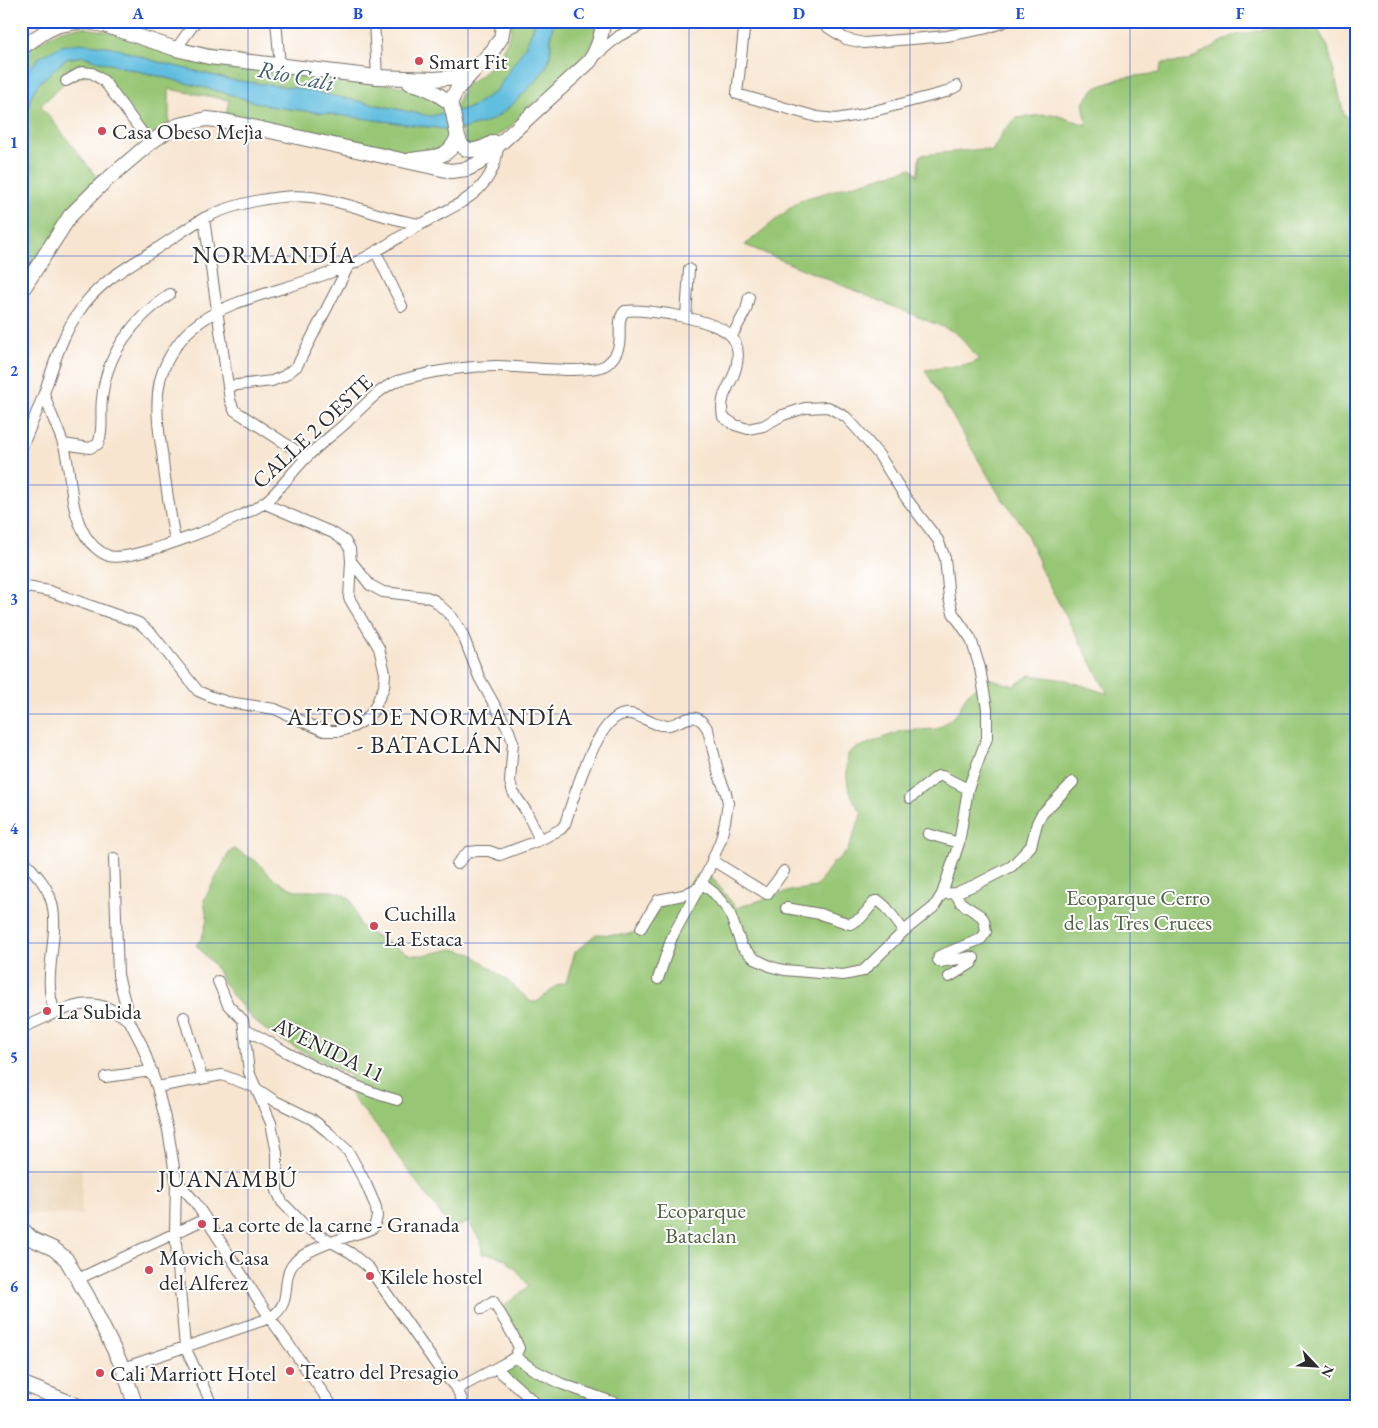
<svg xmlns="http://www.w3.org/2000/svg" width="1378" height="1428" font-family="'EB Garamond',serif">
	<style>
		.built { fill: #ebd8ba }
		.green { fill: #97c675; stroke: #617850 }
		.water { fill: #61bedf; stroke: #467485 }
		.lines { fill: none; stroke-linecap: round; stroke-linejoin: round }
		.minor-casing { stroke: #726c65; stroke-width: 12 }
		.major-casing { stroke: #726c65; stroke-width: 16 }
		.minor { stroke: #fff; stroke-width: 10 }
		.major { stroke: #fff; stroke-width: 14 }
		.grid { fill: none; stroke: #1d4ed8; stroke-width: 1; stroke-opacity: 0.55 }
		.poi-dot { fill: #d1495b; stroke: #fff; stroke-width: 2 }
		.labels { text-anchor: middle; stroke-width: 4; stroke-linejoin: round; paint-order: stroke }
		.poi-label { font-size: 22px; fill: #2b2b2b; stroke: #fff; text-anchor: start }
		.street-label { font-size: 22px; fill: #2b2b2b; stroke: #fff }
		.park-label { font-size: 22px; fill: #516145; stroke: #fff }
		.water-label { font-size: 24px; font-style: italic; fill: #3e5e6a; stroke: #fff }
		.neighbourhood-label { font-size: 24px; letter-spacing: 1px; fill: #2b2b2b; stroke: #fff }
		.neatline { fill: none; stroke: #1d4ed8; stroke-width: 2 }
		.grid-label { font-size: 16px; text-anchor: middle; font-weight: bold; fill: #1d4ed8 }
	</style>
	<rect width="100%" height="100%" fill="#fff"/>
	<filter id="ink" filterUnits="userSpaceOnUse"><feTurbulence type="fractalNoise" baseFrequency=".02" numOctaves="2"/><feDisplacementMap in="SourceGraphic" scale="10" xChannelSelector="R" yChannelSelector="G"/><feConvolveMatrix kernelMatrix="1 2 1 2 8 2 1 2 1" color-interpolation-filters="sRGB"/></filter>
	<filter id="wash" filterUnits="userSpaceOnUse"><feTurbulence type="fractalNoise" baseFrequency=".0096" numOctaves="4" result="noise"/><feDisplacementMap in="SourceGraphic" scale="20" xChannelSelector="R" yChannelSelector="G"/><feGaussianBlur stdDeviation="1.12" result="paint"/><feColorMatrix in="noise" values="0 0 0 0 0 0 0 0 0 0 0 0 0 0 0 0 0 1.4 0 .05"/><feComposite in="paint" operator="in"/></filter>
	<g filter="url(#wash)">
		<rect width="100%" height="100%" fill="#f7e5d0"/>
		<path class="built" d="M21,1166l61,2 -1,47 -60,-1z"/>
		<path class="green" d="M512,21h21c4,12 -28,62 -39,71 -11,9 -23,16 -37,20l-2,-5 9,-20 16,-11 20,-20 11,-24z
			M555,21h42c0,13 -4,25 -11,35l-78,73 -25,15 -16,1 -6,-16c9,-3 21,-5 30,-9 15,-7 51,-42 57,-57 6,-14 0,-30 7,-42z
			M82,27l333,62 32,15 1,10 -18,2 -135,-28 -64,-8 -77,-19 -42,-14 -32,-4 -19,3 -40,34v-24l7,-7 33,-19z
			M1277,27l41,2 10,18 16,68 13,7v1285h-817l-43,-38 22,-21 -21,-37 31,-25c-14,-18 -22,-32 -47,-32l-1,-12 -12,-20 -17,7 -54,-72 -13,-21 -31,-36 -7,-14 3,-10 -78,-41 -20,-16 -23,-28 -15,-26 -18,-20 6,-7 5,-18 -3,-20 25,-47 5,-4 22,12 17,17 17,10 8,3h33l10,2 8,5 4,7 6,19 7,7 39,21 7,3h11l30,-6 19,5 37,28 22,20h6l21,-17 8,-2 9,-31 21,-18 25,1 23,-4 18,-25 1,-9 20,-6 16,-17 11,1 26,33 54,-17 26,-4 17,-24 14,-11 15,-39c-17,-24 -16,-32 -14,-59l6,-5 47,-18 36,-2 20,-15 10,-20 21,-16 26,8 16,-11 36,5 42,14 -69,-128v-5l-16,-35 -23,-30 -75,-126 46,-6 8,-4 -22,-27 -212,-88 55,-45 112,-32 6,8 1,-15 2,-6 61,-6 10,2 13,-22 12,-11 35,-4 35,11 -4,-22 12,-15 27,-10 37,-5 3,-10 26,-2 44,-25z
			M83,56l19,6 124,31 42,13 184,24 -4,19 -42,6 -180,-40 3,-15 -60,-11v35l-21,16 -56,-67 -26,8 -25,25 58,74 -78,103v-59l4,-9 1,-28 -5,-18v-29l10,-44 8,-13 27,-24z"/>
		<path class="water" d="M533,21h22c-7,12 -2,28 -7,41 -5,15 -45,54 -59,59 -11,4 -26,8 -37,9l-184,-24 -42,-13 -124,-31 -19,-6 -17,3 -27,24 -8,13 -10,44 1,-61 16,-21 23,-12 19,-3 32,4 42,14 77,19 64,8 135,28 40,-8 26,-17 29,-44 10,-22z
			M21,169c5,18 8,38 0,55z"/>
	</g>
	<g filter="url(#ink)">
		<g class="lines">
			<g class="minor-casing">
				<path id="minor" d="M276,21l4,45
					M374,21l3,56
					M624,21l20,1
					M745,21l-8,73 80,23 19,2 23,-4 87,-23 11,-6
					M818,21l28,18 18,4 83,-7 40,-8 19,-7
					M176,49l20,-28
					M594,57l25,-21 31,-15
					M66,81l16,-9 10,1 12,8 46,62
					M204,219l26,181 4,10 72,47
					M376,252l26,54
					M686,317l3,-48
					M732,336l14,-26 3,-13
					M229,386l43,-5 12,-5 13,-10 52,-101
					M44,393c5,18 14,35 20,53 8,29 5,62 21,89 5,9 15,18 24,21 22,7 135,-38 155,-53 16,-13 27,-30 41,-44 13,-14 29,-25 42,-37 16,-15 30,-32 50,-41 6,-2 13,-3 19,-5 26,-6 53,-10 80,-10 22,0 97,10 111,-2 23,-18 5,-41 18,-53 21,-3 95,9 107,26 6,8 7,16 5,26 -3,22 -19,29 -14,54l12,8 13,4 15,-3 20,-11 22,-7 23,-1 18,10 12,13 21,25 27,43 32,42 7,18 4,40 4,15 18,26 9,29 7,41v29l-19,51 -9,54 -17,51 -8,13 -30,24 -41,40 -20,4 -59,-5 -12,-3 -17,-8 -13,-12 -13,-36 -15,-18 -13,-10
					M63,444l27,4 8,-4c6,-14 2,-30 4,-45 4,-45 32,-81 68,-105
					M21,449c8,-18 16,-37 23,-56 10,-28 17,-56 34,-80 19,-30 49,-46 78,-64 16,-10 32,-22 48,-31 29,-14 75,-25 107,-21 38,4 73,23 110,27
					M175,541c-5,-29 -10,-59 -13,-89 -4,-24 -7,-48 -2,-72 6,-22 21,-45 40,-58 22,-16 51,-24 77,-32 24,-7 48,-15 71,-24 26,-11 48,-28 72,-41 36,-21 74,-31 78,-79
					M351,561l19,24 13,7 44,5 7,3 18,17 10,16 17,44 30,54 4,11 -3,40 3,10 13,19 14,29
					M21,586l28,5 90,32 13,11 46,57 14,6 16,5 47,7 49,22h16l13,-4 12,-7 8,-9 11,-24 1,-14 -6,-25 -30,-50 2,-37 -1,-12 -5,-8 -12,-8 -70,-30
					M910,798l28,-22h4l26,13
					M928,834l31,9
					M21,857c11,13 24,25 29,40 13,34 -10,79 5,115
					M114,858l4,117 12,47 12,23 15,42 11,43 8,50 19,22 75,116 63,89
					M712,860l55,34 17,-23
					M457,864l11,-12 10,-1h11l11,4 40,-15 21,-11 4,-5c8,-25 32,-108 60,-110 15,-2 28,14 44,11 16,-3 27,-18 39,5l11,45 7,18 2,10 -3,19 -4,17 -13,32 -36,66 -14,42
					M942,894l13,-1 20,-8 37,-19 19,-20 6,-23 4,-8 32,-33
					M786,908l34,6 30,10 11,-6 14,-17h4l7,6 18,24
					M641,928l17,-28 25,-5 15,-7
					M949,977l23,-14 2,-5 -3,-1 -31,5 -2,-2 1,-4 42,-17 5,-7 -2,-12 -3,-4 -20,-13 -6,-10
					M218,981l10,24 15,15 6,52 22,51 6,30v38l5,11 26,27 43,24 18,15 71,102 17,19 5,11v7
					M184,1017l18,61
					M21,1028c41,-16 69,-41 109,-6
					M245,1030c15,6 27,14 41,22 31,17 77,39 111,48
					M105,1077l47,-6
					M176,1180l-1,52 10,115 28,60
					M78,1279l127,-60
					M515,1357l19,13 28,14 64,23
					M123,1368l147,-50c25,-16 9,-37 24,-55 12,-15 56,-27 75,-33l5,-3 3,-10 -1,-10 -10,-23 -18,-33 -19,-18 -17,-14 -37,-18 -21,-14 -32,-12 -65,12
					M497,1369l43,38
					M457,1389l52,-28 6,-4 4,-9 -5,-11 -21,-36 -11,8"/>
			</g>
			<g class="major-casing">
				<path id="major" d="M21,48l25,-17 13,-6 23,-4 22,4 72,24 33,8 168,20 58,2 23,-2 23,-12
					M410,83c15,2 28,11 40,20 10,26 1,64 44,39
					M450,103l7,-14 36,-39 8,-12 3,-17
					M411,160c22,-4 37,0 46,-22
					M21,292l49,-76 32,-32 48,-41 20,-14 9,-4 28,-6 18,2 226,50 16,-2 12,-6 111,-102c8,-12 12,-25 13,-40
					M21,1228l11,11 22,10 12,10 22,38 35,71 13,39
					M21,1383l60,24"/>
			</g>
			<use href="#minor" class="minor"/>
			<use href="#major" class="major"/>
		</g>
	</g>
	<path class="grid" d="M248,21v1386M468,21v1386M689,21v1386M910,21v1386M1130,21v1386M21,256h1336M21,485h1336M21,714h1336M21,943h1336M21,1172h1336"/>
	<g class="poi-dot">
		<circle cx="419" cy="61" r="5"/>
		<circle cx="102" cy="131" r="5"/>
		<circle cx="374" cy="926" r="5"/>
		<circle cx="47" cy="1011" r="5"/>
		<circle cx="202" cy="1224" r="5"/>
		<circle cx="149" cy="1270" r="5"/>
		<circle cx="370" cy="1276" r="5"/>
		<circle cx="290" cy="1371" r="5"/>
		<circle cx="100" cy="1373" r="5"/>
	</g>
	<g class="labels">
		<g class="poi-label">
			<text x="429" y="69">Smart Fit</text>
			<text x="112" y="139">Casa Obeso Mejìa</text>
			<text x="384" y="921">Cuchilla<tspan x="384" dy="25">La Estaca</tspan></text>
			<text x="57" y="1019">La Subida</text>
			<text x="212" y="1232">La corte de la carne - Granada</text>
			<text x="159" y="1265">Movich Casa<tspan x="159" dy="25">del Alferez</tspan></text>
			<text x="380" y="1284">Kilele hostel</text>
			<text x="300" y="1379">Teatro del Presagio</text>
			<text x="110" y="1381">Cali Marriott Hotel</text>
		</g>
		<g class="street-label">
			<text transform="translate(312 431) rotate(-43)" y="8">CALLE 2 OESTE</text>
			<text transform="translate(329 1049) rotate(26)" y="8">AVENIDA 11</text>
		</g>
		<g class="park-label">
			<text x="1138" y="905">Ecoparque Cerro<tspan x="1138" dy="25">de las Tres Cruces</tspan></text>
			<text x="701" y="1218">Ecoparque<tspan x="701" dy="25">Bataclan</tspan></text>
		</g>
		<g class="water-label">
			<text transform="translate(296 76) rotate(11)" y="8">Río Cali</text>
		</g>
		<g class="neighbourhood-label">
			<text x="274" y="263">NORMANDÍA</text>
			<text x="430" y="725">ALTOS DE NORMANDÍA<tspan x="430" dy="28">- BATACLÁN</tspan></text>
			<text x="228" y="1187">JUANAMBÚ</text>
		</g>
	</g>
	<rect width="1378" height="1428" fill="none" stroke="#fff" stroke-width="55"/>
	<g transform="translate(1316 1366) rotate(115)" stroke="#ffffff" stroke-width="4" paint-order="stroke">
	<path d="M0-4L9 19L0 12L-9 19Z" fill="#2b2b2b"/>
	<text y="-8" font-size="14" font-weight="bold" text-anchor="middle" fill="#2b2b2b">N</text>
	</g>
	<rect x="28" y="28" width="1322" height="1372" class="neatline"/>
	<g class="grid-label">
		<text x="138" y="19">A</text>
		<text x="358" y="19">B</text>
		<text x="579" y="19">C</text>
		<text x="799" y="19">D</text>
		<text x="1020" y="19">E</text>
		<text x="1240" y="19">F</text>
		<text x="14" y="148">1</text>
		<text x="14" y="376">2</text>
		<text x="14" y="605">3</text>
		<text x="14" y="834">4</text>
		<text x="14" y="1063">5</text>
		<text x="14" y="1292">6</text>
	</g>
</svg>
